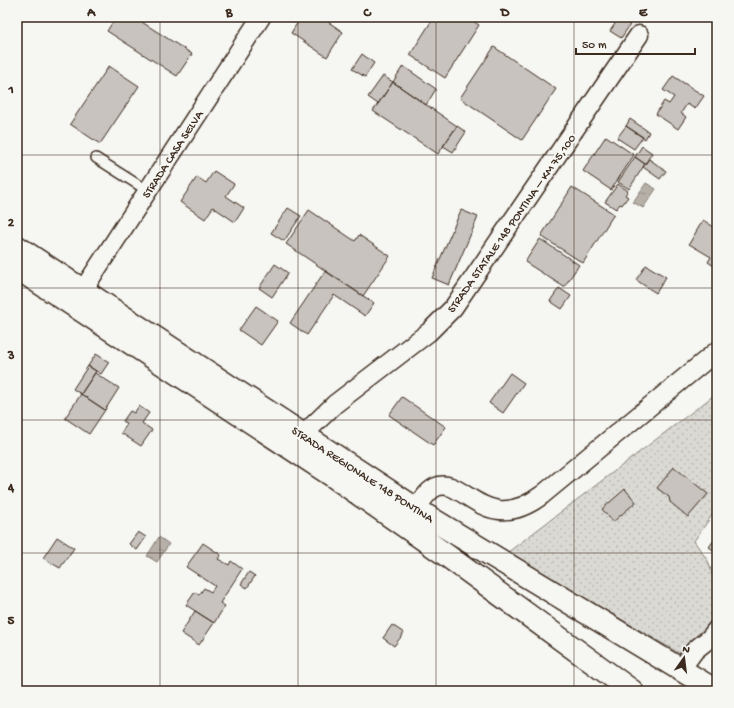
<svg xmlns="http://www.w3.org/2000/svg" width="734" height="708" font-family="'Gochi Hand',sans-serif">
	<style>
		.park { fill: url(#park-dots); stroke: #8a8278 }
		.water { fill: url(#water-ripples); stroke: #857a71 }
		.building { fill: #c8c3be; stroke: #3b2a1e }
		.lines { fill: none; stroke-linecap: round; stroke-linejoin: round }
		.lane-casing { stroke: #3b2a1e; stroke-width: 12 }
		.street-casing { stroke: #3b2a1e; stroke-width: 21 }
		.primary-casing { stroke: #3b2a1e; stroke-width: 25 }
		.lane { stroke: #f6f6f2; stroke-width: 9 }
		.street { stroke: #f6f6f2; stroke-width: 18 }
		.primary { stroke: #f6f6f2; stroke-width: 22 }
		.grid { fill: none; stroke: #3b2a1e; stroke-width: 1; stroke-opacity: 0.55 }
		.labels { text-anchor: middle; stroke-width: 4; stroke-linejoin: round; paint-order: stroke }
		.street-label { font-size: 12px; fill: #3b2a1e; stroke: #f6f6f2 }
		.neatline { fill: none; stroke: #3b2a1e; stroke-width: 1.5 }
		.grid-label { font-size: 13px; text-anchor: middle; font-weight: bold; fill: #3b2a1e }
	</style>
	<defs>
		<pattern id="park-dots" width="8" height="8" patternUnits="userSpaceOnUse"><rect width="8" height="8" fill="#dad9d3"/><path d="M2 2h.1M6 6h.1" fill="none" stroke="#bcbab5" stroke-width="1.8" stroke-linecap="round"/></pattern>
		<pattern id="water-ripples" width="26" height="14" patternUnits="userSpaceOnUse"><rect width="26" height="14" fill="#b6b0a9"/><path d="M2 4q2-2 4 0t4 0M15 11q2-2 4 0t4 0" fill="none" stroke="#958f89"/></pattern>
	</defs>
	<rect width="100%" height="100%" fill="#f6f6f2"/>
	<filter id="ink" filterUnits="userSpaceOnUse"><feTurbulence type="fractalNoise" baseFrequency=".025" numOctaves="2"/><feDisplacementMap in="SourceGraphic" scale="8" xChannelSelector="R" yChannelSelector="G"/><feConvolveMatrix kernelMatrix="1 2 1 2 8 2 1 2 1" color-interpolation-filters="sRGB"/></filter>
	<g filter="url(#ink)">
		<path class="park" d="M717,393v115l-23,33 14,20 9,27v29l-31,40 -179,-104z"/>
		<path class="water" d="M646,183l10,6 -13,19 -10,-6z
			M159,537l10,7 -12,18 -10,-6z"/>
		<path class="building" d="M116,17h18l58,37 -15,22 -70,-45z
			M301,17h20l22,15 -16,25 -36,-24z
			M434,17h33l12,8 -34,53 -35,-23z
			M619,18l11,7 -9,13 -11,-7z
			M494,47l62,42 -34,51 -62,-42z
			M362,54l12,9 -9,14 -13,-8z
			M109,66l30,20 -39,58 -30,-20z
			M403,66l33,23 -10,16 -33,-23z
			M383,76l10,6 -15,22 -10,-7z
			M673,76l31,20 -9,13 -8,-5 -6,9 5,4 -8,12 -22,-15 8,-13 5,3 5,-7 -11,-7z
			M393,82l64,44 -19,28 -65,-43z
			M630,119l19,13 -4,7 -19,-13z
			M457,126l9,6 -13,20 -10,-6z
			M626,126l17,11 -9,12 -17,-11z
			M606,136l28,19 -23,35 -28,-19z
			M642,146l10,7 -7,11 -10,-7z
			M635,157l10,7 -16,25 -11,-7z
			M649,159l17,12 -6,8 -17,-12z
			M214,171l20,13 -8,12 18,12 -9,14 -22,-15 -8,12 -25,-17 17,-25 9,6z
			M618,184l10,7 -3,4 3,2 -6,8 -2,-1 -4,5 -11,-7z
			M572,187l42,27 -31,49 -42,-27z
			M288,208l13,8 -17,25 -13,-8z
			M309,210l46,31 4,-6 31,21 -27,40 -77,-52z
			M461,210l17,7 -29,68 -17,-7z
			M703,220l14,9v39l-9,-6 3,-5 -22,-13z
			M540,239l39,26 -15,22 -39,-25z
			M275,264l13,9 -16,24 -13,-9z
			M646,265l20,12 -10,16 -20,-13z
			M325,271l49,32 -9,13 -31,-21 -27,40 -17,-12z
			M559,288l12,8 -9,13 -12,-8z
			M256,306l22,15 -17,24 -22,-15z
			M96,354l13,8 -8,12 -13,-8z
			M88,366l8,5 -15,23 -8,-5z
			M95,373l24,15 -14,22 -24,-16z
			M510,373l14,10 -21,30 -14,-10z
			M81,394l24,16 -16,24 -24,-16z
			M402,397l44,30 -13,18 -44,-30z
			M139,406l10,7 -7,10 10,7 -11,16 -20,-13 6,-9 -4,-3 7,-10 4,2z
			M674,467l34,27 -20,23 -18,-15 -1,-5 -12,-9z
			M625,489l11,13 -23,20 -11,-13z
			M138,532l8,5 -9,13 -8,-6z
			M717,536v17l-8,-6z
			M57,537l17,11 -14,20 -17,-10z
			M203,543l18,12 -3,4 11,6 2,-4 11,8 -22,34 5,3 -11,17 -28,-18 9,-13 4,3 5,-7 7,4 4,-6 -29,-19z
			M249,572l6,4 -8,12 -6,-4z
			M195,611l19,12 -15,22 -18,-12z
			M392,625l12,8 -10,13 -11,-8z"/>
		<g class="lines">
			<g class="lane-casing">
				<path id="lane" d="M96,158l52,33"/>
			</g>
			<g class="street-casing">
				<path id="street" d="M83,290l178,-273
					M303,435l32,-31 94,-72 24,-24 186,-273
					M416,509c6,-8 11,-18 20,-22 27,-12 49,51 106,8l175,-144
					M681,669l14,-19 15,-12 7,-9"/>
			</g>
			<g class="primary-casing">
				<path id="primary" d="M17,247l413,271 286,173
					M17,268l313,206 116,81 186,136"/>
			</g>
			<use href="#lane" class="lane"/>
			<use href="#street" class="street"/>
			<use href="#primary" class="primary"/>
		</g>
	</g>
	<path class="grid" d="M160,17v674M298,17v674M436,17v674M574,17v674M17,155h700M17,288h700M17,420h700M17,553h700"/>
	<g class="labels">
		<g class="street-label">
			<text transform="translate(172 154) rotate(-57)" y="4">STRADA CASA SELVA</text>
			<text transform="translate(511 223) rotate(-55)" y="4">STRADA STATALE 148 PONTINA – KM 75,100</text>
			<text transform="translate(363 474) rotate(33)" y="4">STRADA REGIONALE 148 PONTINA</text>
		</g>
	</g>
	<rect width="734" height="708" fill="none" stroke="#f6f6f2" stroke-width="44"/>
	<g transform="translate(684 658) rotate(14)" stroke="#f6f6f2" stroke-width="3" paint-order="stroke">
	<path d="M0-3L7 15L0 10L-7 15Z" fill="#3b2a1e"/>
	<text y="-6" font-size="11" font-weight="bold" text-anchor="middle" fill="#3b2a1e">N</text>
	</g>
	<path d="M576 48v6h119v-6" fill="none" stroke="#3b2a1e" stroke-width="2"/>
	<text x="582" y="48" font-size="12" fill="#3b2a1e" stroke="#f6f6f2" stroke-width="3" paint-order="stroke">50 m</text>
	<rect x="22" y="22" width="690" height="664" class="neatline"/>
	<g class="grid-label">
		<text x="91" y="16">A</text>
		<text x="229" y="16">B</text>
		<text x="367" y="16">C</text>
		<text x="505" y="16">D</text>
		<text x="643" y="16">E</text>
		<text x="11" y="93">1</text>
		<text x="11" y="226">2</text>
		<text x="11" y="359">3</text>
		<text x="11" y="491">4</text>
		<text x="11" y="624">5</text>
	</g>
</svg>
